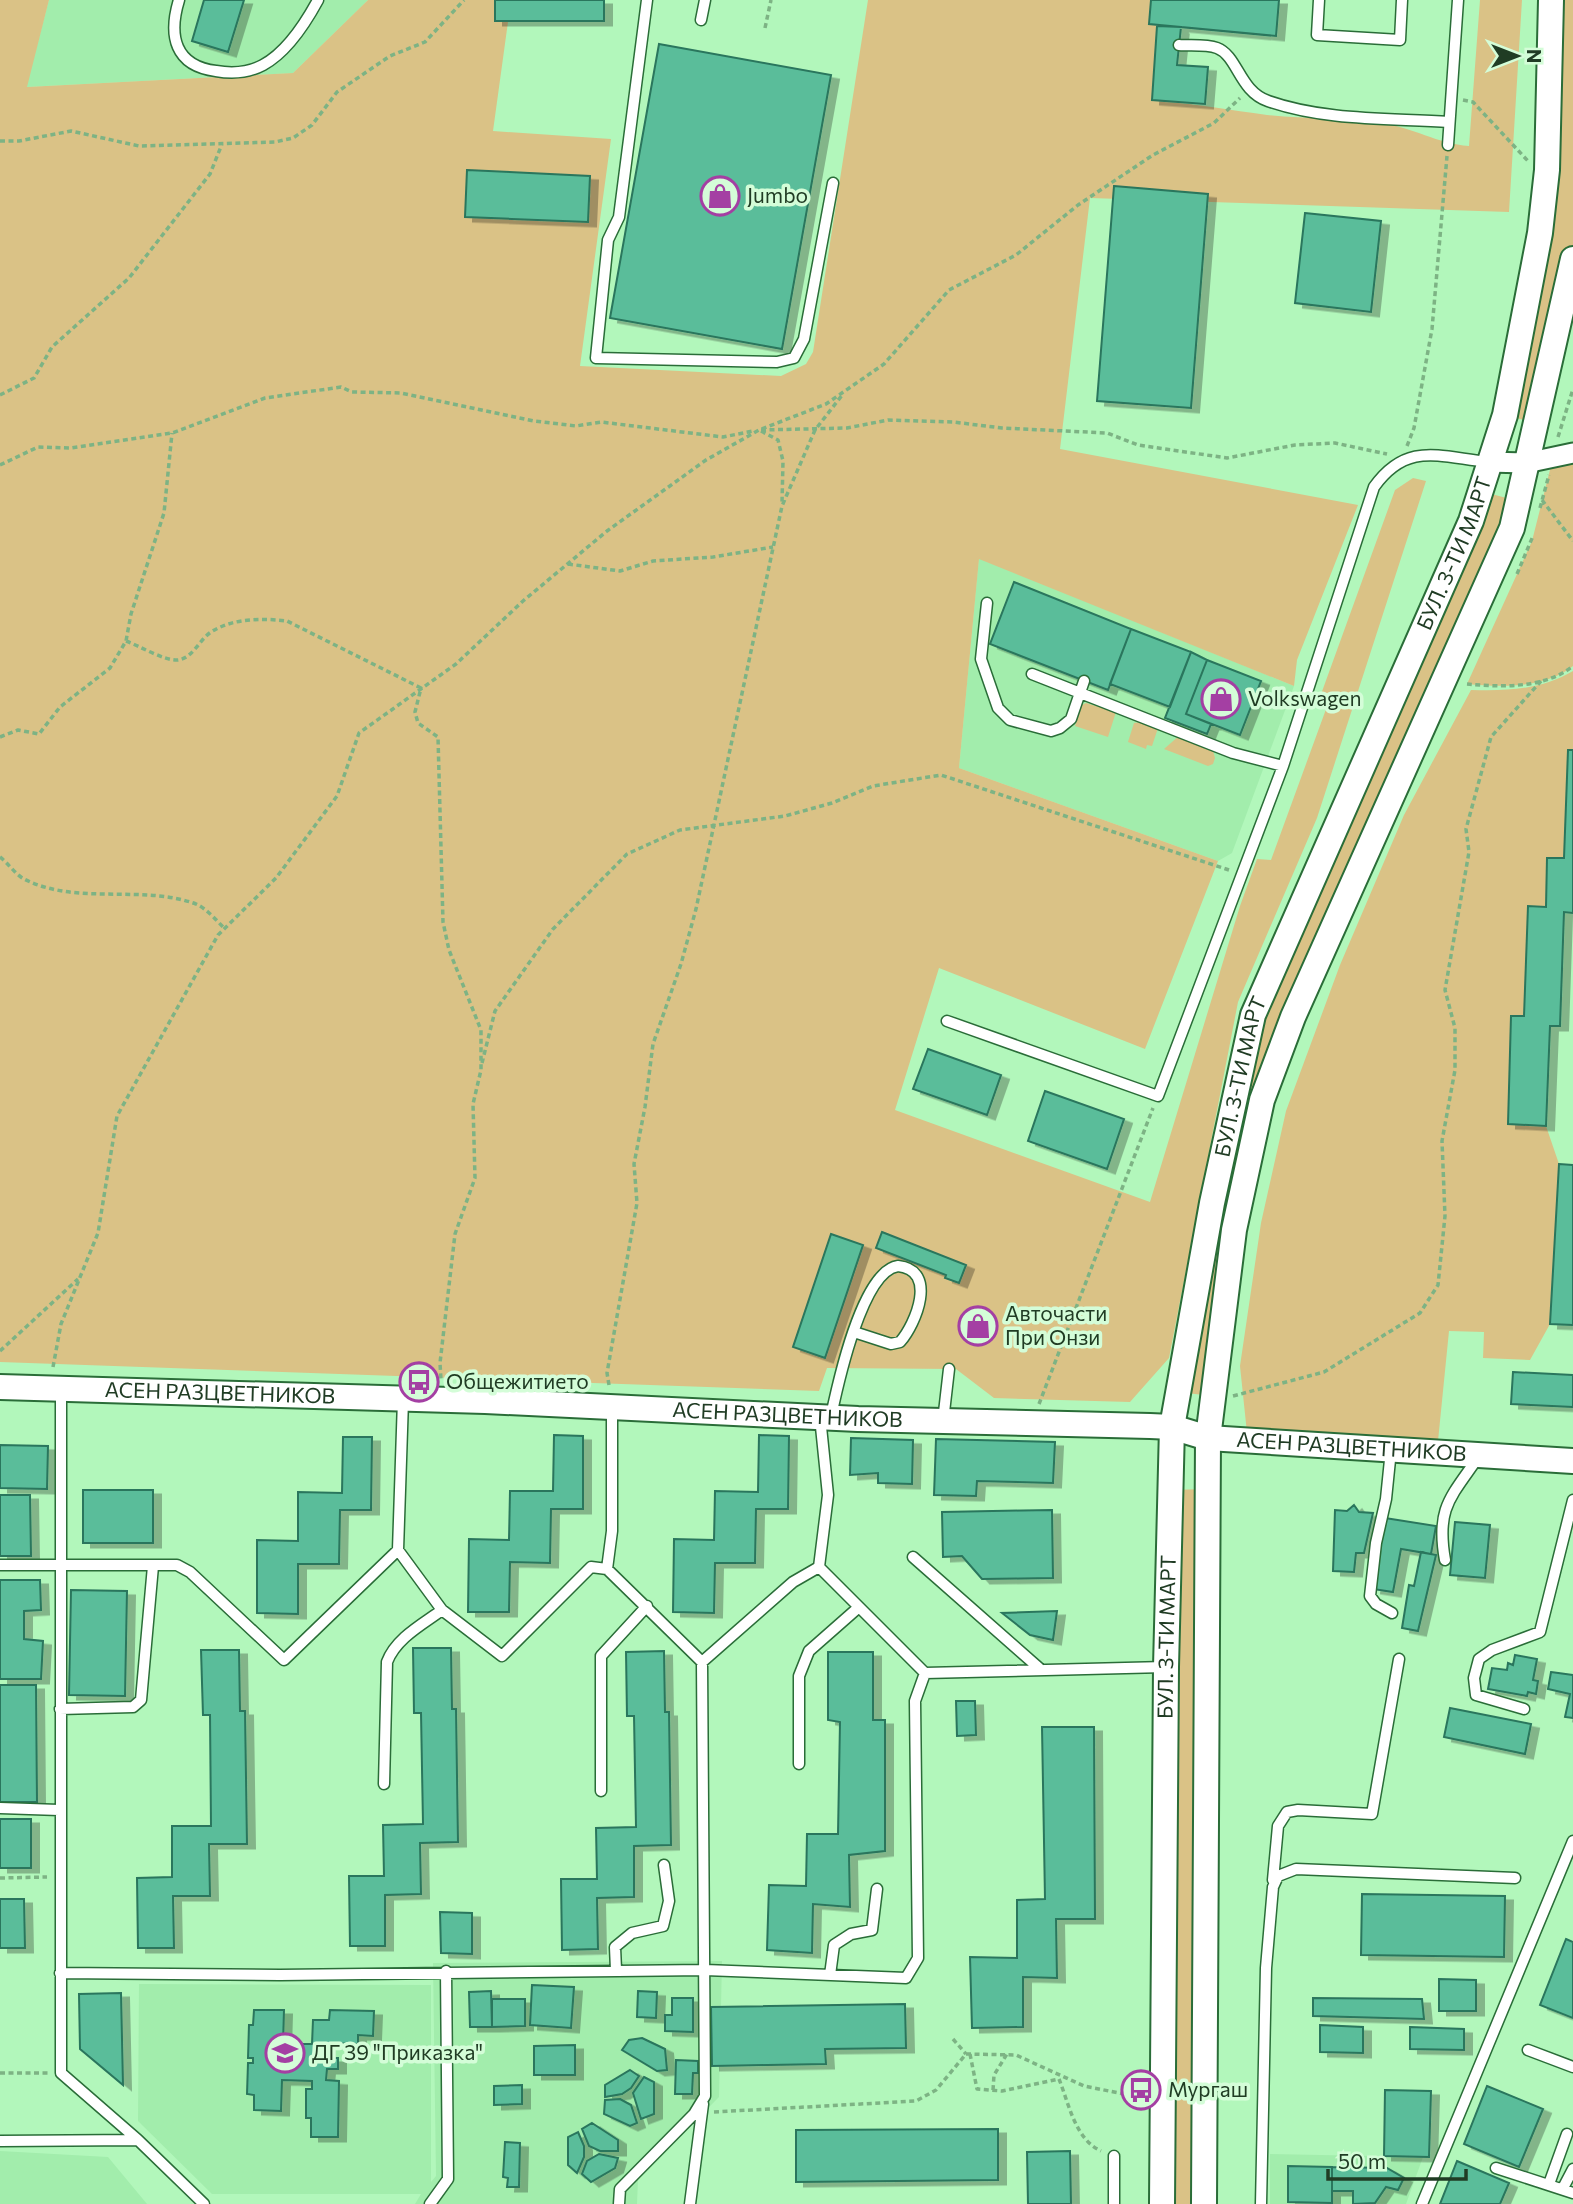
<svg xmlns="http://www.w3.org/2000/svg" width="1573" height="2204" font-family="Commissioner,sans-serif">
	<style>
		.built { fill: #a2edac }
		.green { fill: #dac286 }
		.building { fill: #5abd9a; stroke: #2a765d; stroke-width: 2; filter: url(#shadow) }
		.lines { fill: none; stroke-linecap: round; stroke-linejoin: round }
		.service-casing { stroke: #2a6d38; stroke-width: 13 }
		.minor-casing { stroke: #2a6d38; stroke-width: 23 }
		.tertiary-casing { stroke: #2a6d38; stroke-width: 28 }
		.path { stroke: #7db384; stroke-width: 3.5; stroke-dasharray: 5 3.5; stroke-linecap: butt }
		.service { stroke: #fff; stroke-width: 10 }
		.minor { stroke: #fff; stroke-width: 19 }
		.tertiary { stroke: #fff; stroke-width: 24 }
		.labels { text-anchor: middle; stroke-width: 7; stroke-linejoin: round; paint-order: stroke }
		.poi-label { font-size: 21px; fill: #203c24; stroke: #d4fdd8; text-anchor: start }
		.street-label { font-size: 21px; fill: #203c24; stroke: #d4fdd8 }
	</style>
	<defs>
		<filter id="shadow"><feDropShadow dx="8" dy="4.5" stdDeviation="0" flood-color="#0004"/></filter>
	</defs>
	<rect width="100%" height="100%" fill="#b2f7bb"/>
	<path class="built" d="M49,0h319l-75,73 -267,14z
		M979,558l315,128 -62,167 -14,8 -259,-93z
		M722,1961l-3,136 -81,82 -1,25h-222l6,-10h-209l-74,-73 1,-137 292,1v197l5,-6 -3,-213z
		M0,2151l108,6 39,47h-147z
		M1270,2154l153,3 -17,47h-136z"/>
	<path class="green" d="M0,0h49l-22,87 266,-14 75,-73h143l-18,131 118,8 -31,227 201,10 25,-12 7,-12 55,-352h283l-2,24 19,2 -8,75c36,3 71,9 107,14 38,4 76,3 114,8 31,4 57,21 88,23l11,-146h42l-13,212 -419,-14 -30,251 298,56 -61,155 -3,26 -315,-127 -20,209 259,93 -73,188 -206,-81 -44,142 255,92 90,-296 17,-47 14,1 58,-159 -9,-4 75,-207 18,-12 13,3 -109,337 -79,184 -69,356 -39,44 -136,-4 -38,-29 -129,-1 -8,23 -819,-29z
		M1551,0h22v257l-37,166 -31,-8 35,-182z
		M1573,453v213c-29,23 -72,21 -106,18l65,-143 21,-83z
		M1480,491l38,10 -256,599 -49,296 -36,-4 76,-377z
		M1573,671v79l-5,1 -4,107h-17l-1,49 -18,-1 -4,110 -13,1 -3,107 38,2 13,38 -9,160 -20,36 -47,-2 1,-26 -35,-1 -11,110 -191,-8 -7,-67 21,-143 25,-112 54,-146 64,-150 67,-125c36,1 70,0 102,-19z
		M1086,703l30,9 -8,25 -33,-11 7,-21z
		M1142,722l16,6 -6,18 -5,-1 -1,4 -18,-7 6,-19z
		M1180,735l32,12 3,11 -2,6 -5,2 -44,-17z
		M1207,1489l-3,715h-41l7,-714z"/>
	<path class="building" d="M204,0h40l-16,52 -36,-11z
		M495,0h109v21h-109z
		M1151,0h128l-3,36 -127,-12z
		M1157,26l24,1 -4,38 31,2 -3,37 -53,-4z
		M659,44l172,31 -49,274 -172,-31z
		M467,170l123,6 -2,46 -123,-5z
		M1114,186l94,8 -17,214 -94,-7z
		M1305,213l76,8 -10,91 -76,-9z
		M1014,582l117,47 -23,61 -118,-46z
		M1131,629l60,23 -21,55 -60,-23z
		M1191,652l16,8 -21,54 25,10 -4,10 -42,-16z
		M1207,660l54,21 -21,54 -54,-21z
		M1568,750h5v163l-9,-1 -4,114h-10l-4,100 -38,-2 3,-108h13l4,-110 18,1 1,-49h17z
		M928,1049l73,26 -14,40 -74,-26z
		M1045,1091l79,28 -17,50 -79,-28z
		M1559,1164l14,1v160l-23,-1z
		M882,1232l84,33 -7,18 -14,-5 1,-3 -70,-27z
		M831,1234l32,11 -38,113 -32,-11z
		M1513,1372l60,3v32l-62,-3z
		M554,1435l29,1v73h-32l-1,54 -40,-1 -1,50h-41l1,-73 40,1 1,-49h43z
		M759,1435l30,1 -1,73h-32l-1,54h-40l-1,50 -41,-1 1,-73 40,1 1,-49 43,1z
		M343,1437h29l-1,73h-31l-1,54h-41v50l-41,-1v-73l41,1v-49l44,1z
		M851,1438l62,2 -1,44 -34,-1v-10l-28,2z
		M936,1439l119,3 -2,41 -76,-2 -1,15 -42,-1z
		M0,1445l48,1 -1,43 -47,-1z
		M83,1490h70v53h-70z
		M0,1495h30l1,61h-31z
		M1354,1505l5,7 14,1 -9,40h-8l-2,19 -21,-1 2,-61 12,1z
		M1052,1510l1,68 -71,1 -20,-23 -19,1 -1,-45z
		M1385,1518l51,8 -5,28 -30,-5 -8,43 -20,-3z
		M1455,1522l35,3 -5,53 -35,-3z
		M1421,1552l15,3 -18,76 -16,-3 7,-43 5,1z
		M0,1580h40l1,30 -17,1v28l19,2 -2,38h-41z
		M71,1590l56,1 -2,105 -56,-1z
		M1057,1611l-4,29 -23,-5 -28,-22z
		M413,1648h38l1,61h4l2,133 -38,1 1,51 -36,1v51h-35l-1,-70h35l-1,-51 40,-1 -2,-111h-7z
		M201,1650h38l1,61h5l2,133h-38l1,52h-37l1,52h-36l-1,-70 35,-1v-51h39l-1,-111h-7z
		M664,1651l1,61h4l2,133 -37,1v51l-37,1 1,51 -36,1 -1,-71h36l-1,-51 40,-1 -2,-111h-7l-1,-64z
		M828,1652h45v68h12v131l-36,4 1,52 -37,-3 -1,49 -45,-3 2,-65 37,1 1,-52h31l2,-112 -12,-2z
		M1515,1655l22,4 -4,21 5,1 -2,13 -8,-2 -1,4 -39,-7 4,-21 15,2 1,-7 5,2z
		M1551,1672l22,3v43l-8,-1 5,-23 -22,-5z
		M0,1685h36l1,117h-37z
		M956,1701h19l1,34 -19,1z
		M1450,1708l81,16 -6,30 -81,-17z
		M1042,1727h52l1,192h-39l1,59 -34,-1v50l-51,1 -2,-71 47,1v-58l28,-1z
		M0,1819h31v49h-31z
		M1362,1894l143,2 -1,61 -143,-2z
		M0,1899h24l1,49h-25z
		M440,1912l32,1v41l-31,-1z
		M1566,1939l7,3v76l-33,-13z
		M1439,1979l37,1v31h-37z
		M532,1985l42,2 -3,41 -41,-3z
		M491,1991l1,36h-22l-1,-35z
		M638,1991l19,1 -1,26 -19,-1z
		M121,1993l2,92 -43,-36 -1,-55z
		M672,1998h21v34l-28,-1v-16h7z
		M1313,1998l109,1 2,20 -111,-3z
		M492,1999h33v27l-33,1z
		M905,2004l1,44 -81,1 1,15 -114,2 -1,-59z
		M254,2010h30l-1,34h29l1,-24h16l1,-10 44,1 -1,25 -15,-1v9l-31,-1v15h11v11h-11l-1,11 13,1 -1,56h-27v-19h-5v-29h6v-8l-30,-1 -1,31 -27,-1v-15l-7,-1 1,-31h5v-5h-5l1,-33h4z
		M1320,2025l43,2v26l-43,-1z
		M1410,2027l54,2v21l-54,-1z
		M642,2038l23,11 2,21 -10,1 -35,-21 7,-10z
		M575,2045v30h-41v-29z
		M676,2060l22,1v12h-5l-1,21h-17z
		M630,2070l9,6 -8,12 -9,6 -17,3v-12z
		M644,2077l10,5v32l-13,5 -8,-26z
		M522,2085v19l-28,1v-19z
		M1487,2086l56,23 -24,58 -55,-23z
		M1385,2090l46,1 -2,66 -45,-1z
		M620,2099l11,6 6,18 -7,3 -26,-12 1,-14z
		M592,2123l26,17v11h-18l-11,-5 -7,-17z
		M998,2129v51l-202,2v-52z
		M578,2132l6,14v11l-7,16 -9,-8v-28z
		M505,2142l15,1 -1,44h-12l1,-9 -5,-1z
		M1070,2151l1,53h-43l-1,-52z
		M599,2154l19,4 -3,10 -24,14 -9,-8 5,-13z
		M1457,2161l52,22 -9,21h-60z
		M1288,2166l44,1v36l-44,-1z
		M1332,2167l55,1 17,10 -6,12 -12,-3 -11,16 -22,1v-13h-21z"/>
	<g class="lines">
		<g class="service-casing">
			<path id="service" d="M179,0c-11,36 -4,66 37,71 17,3 32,2 47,-6 24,-13 42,-41 55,-65
				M647,0l-28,217 -11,23 -12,118 181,4 17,-4 10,-19 29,-156
				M1319,0l-2,35 83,5 2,-40
				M701,20l4,-20
				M1179,45c11,1 27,-1 38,3 21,8 22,43 51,53 57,20 121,17 181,21
				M1448,145l10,-145
				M987,603l-6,56 17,49 12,12 41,11 9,-3 11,-9 13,-38
				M1032,674l201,79 50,13
				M947,1021l211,75 125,-330 91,-279c33,-46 65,-30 114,-25
				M61,1391v682l77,67
				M403,1400l-5,150 44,60 60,46 89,-89 16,2 95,93
				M831,1416c7,-33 31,-145 67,-150 40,4 18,58 2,76l-9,2 -37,-12
				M943,1421l6,-52
				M1391,1450l-5,49 -10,44 -6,53 6,8 16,9
				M913,1557l126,111
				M1445,1560c-9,-51 5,-62 32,-101
				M0,1565h177l13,7 94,88 114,-110
				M819,1567l9,-72 -8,-78
				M819,1567l106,106
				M607,1569l5,-38v-122
				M60,1709l73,-2 8,-7 12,-134
				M1524,1709l-48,-14 -2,-17 5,-19 13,-9 48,-18 33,-132
				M799,1764v-88l10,-25 50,-44
				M384,1784l3,-122c9,-24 36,-38 55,-52
				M601,1791v-135l46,-50
				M0,1808l59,2
				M1273,1880l5,-54 9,-14 11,-2 74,4 27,-155
				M616,1970l-1,-23 17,-14 31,-7 6,-25 -5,-36
				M60,1973l220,2 425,-5 201,8 12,-20 -3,-257 10,-28 240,-6
				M830,1975l4,-30 17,-11 21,-4 5,-41
				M1528,2050l45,17
				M0,2141l138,-1 66,64
				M1496,2168l77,25
				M1549,2184l18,-50
				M1563,2188l10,-19
				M430,2204l18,-25 -2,-208
				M619,2204l1,-15 74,-75 11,-18 -3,-434 91,-80 26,-15
				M690,2204l13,-100
				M1114,2204v-48
				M1261,2204l5,-236 7,-81 5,-11 18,-7 219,9
				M1422,2204l151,-363"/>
		</g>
		<g class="minor-casing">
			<path id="minor" d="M1488,462l38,1 47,-10"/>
		</g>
		<g class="tertiary-casing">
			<g id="tertiary">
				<path id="s1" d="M0,1387l485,14 373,18 292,7 22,1 36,11 365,23"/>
				<path id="s2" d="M1162,2204l4,-537 6,-240 40,-224 41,-188 218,-494 34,-106 35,-182 7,-63 4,-170"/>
				<path d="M1204,2204l4,-766 26,-208 28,-130 31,-83 219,-489 61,-269"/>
			</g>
		</g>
		<path class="path" d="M765,28l6,-28
			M1463,100l10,2 55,59
			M0,141h19l52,-10 68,15 136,-4 18,-4 19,-13 25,-33 53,-36 35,-14 39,-42
			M0,395l34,-17 18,-31 77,-69 81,-104 12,-30
			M761,430l86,-2 41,-8 65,2 49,6 105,5 31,12 89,13 68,-13 40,-2 52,11
			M761,431l17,9 5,21 -1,42
			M1558,437l15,-48
			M1407,446l7,-18 18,-99 15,-173
			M0,465l38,-18 33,1 101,-15 93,-35 76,-11 11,5 49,1 133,28 42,5 25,-4 122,15 30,-6
			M1542,500l31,41
			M1540,508l9,-33
			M568,564l52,7 33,-10 60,-4 60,-10
			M1517,574l16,-38
			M126,641c14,5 38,20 52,19 15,-2 21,-20 33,-28 22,-14 51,-14 76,-11l134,67 -6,24 3,11 20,14 5,185 6,28 32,80v40l-8,34 2,74 -20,56 -15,129 1,17
			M1467,684c34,3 77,5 106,-18
			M0,737l18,-7 21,4 21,-27 50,-39 16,-27 5,-27 33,-101 8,-80
			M0,857c8,6 15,17 24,22 53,27 118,5 172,25 10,4 21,17 29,25
			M482,1063l13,-52 58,-82 74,-75 53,-24 105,-14 47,-13 41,-17 68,-11 288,95
			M0,1351l78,-72
			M53,1367l8,-43 37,-91 19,-117 101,-181 58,-57 61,-82 22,-63 97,-69 67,-63 84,-70 99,-71 53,-30 67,-26 58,-40 65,-74 67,-35 62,-50 75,-50 61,-32 26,-25
			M609,1385l-2,-12 30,-170 -3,-39 11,-57 8,-63 28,-80 15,-55 86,-403 33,-76 28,-36
			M1233,1396l91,-24 96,-59 18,-28 7,-69 -3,-75 13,-71v-42l-10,-38 24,-138 -3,-23 25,-92 50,-56
			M1039,1404l114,-296
			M0,1878l47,-1
			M953,2039l13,15
			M970,2054l7,35 25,2 57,-12
			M0,2073h48
			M1059,2079c10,25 16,60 42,72
			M993,2090l1,-15 13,-21
			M714,2112l202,-11 20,-11 30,-36 50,1 68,31 40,8 19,-19"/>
		<use href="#service" class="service"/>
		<use href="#minor" class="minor"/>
		<use href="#tertiary" class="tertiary"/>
	</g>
	<defs>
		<g id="shop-ring" transform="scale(2.0125)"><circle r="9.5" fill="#d4fdd8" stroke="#a43fa3" stroke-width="1.5"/><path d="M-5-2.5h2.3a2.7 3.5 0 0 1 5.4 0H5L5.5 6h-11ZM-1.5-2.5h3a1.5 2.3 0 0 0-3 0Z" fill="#a43fa3"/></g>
		<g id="bus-ring" transform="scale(2.0125)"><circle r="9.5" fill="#d4fdd8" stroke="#a43fa3" stroke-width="1.5"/><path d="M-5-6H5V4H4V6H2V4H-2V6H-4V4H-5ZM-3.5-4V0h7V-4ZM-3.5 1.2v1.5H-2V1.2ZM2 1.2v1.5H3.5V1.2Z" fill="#a43fa3"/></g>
		<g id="school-ring" transform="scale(2.0125)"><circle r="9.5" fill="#d4fdd8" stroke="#a43fa3" stroke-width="1.5"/><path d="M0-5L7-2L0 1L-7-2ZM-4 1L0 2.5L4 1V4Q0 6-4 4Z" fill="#a43fa3"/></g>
	</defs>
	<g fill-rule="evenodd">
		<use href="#shop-ring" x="720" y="196"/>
		<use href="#shop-ring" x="1221" y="699"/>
		<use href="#shop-ring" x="978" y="1326"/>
		<use href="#bus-ring" x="419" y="1382"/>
		<use href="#school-ring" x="285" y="2053"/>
		<use href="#bus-ring" x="1141" y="2090"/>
	</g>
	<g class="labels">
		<g class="poi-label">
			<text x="747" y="203">Jumbo</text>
			<text x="1248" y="706">Volkswagen</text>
			<text x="1005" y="1321">Авточасти<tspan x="1005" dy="24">При Онзи</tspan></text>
			<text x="446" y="1389">Общежитието</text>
			<text x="312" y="2060">ДГ 39 "Приказка"</text>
			<text x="1168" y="2097">Мургаш</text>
		</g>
		<g class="street-label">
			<text dy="7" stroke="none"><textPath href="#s2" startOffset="1701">БУЛ. 3-ТИ МАРТ</textPath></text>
			<text dy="7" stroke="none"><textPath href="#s2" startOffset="1134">БУЛ. 3-ТИ МАРТ</textPath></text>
			<text dy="7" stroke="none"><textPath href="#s1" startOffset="220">АСЕН РАЗЦВЕТНИКОВ</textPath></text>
			<text dy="7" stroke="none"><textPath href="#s1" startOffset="788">АСЕН РАЗЦВЕТНИКОВ</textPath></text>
			<text dy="7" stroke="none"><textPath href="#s1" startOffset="1354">АСЕН РАЗЦВЕТНИКОВ</textPath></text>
			<text dy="7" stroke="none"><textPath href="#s2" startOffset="567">БУЛ. 3-ТИ МАРТ</textPath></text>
		</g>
	</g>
	<g transform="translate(1517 56) rotate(90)" stroke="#d4fdd8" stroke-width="5" paint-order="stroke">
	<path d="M0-5L12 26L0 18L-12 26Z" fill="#203c24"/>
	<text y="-10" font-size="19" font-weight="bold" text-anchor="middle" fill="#203c24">N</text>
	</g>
	<path d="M1328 2169v10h138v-10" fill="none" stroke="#203c24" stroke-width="3.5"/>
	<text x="1338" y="2169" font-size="21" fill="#203c24" stroke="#d4fdd8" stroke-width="5" paint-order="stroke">50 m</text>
</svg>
